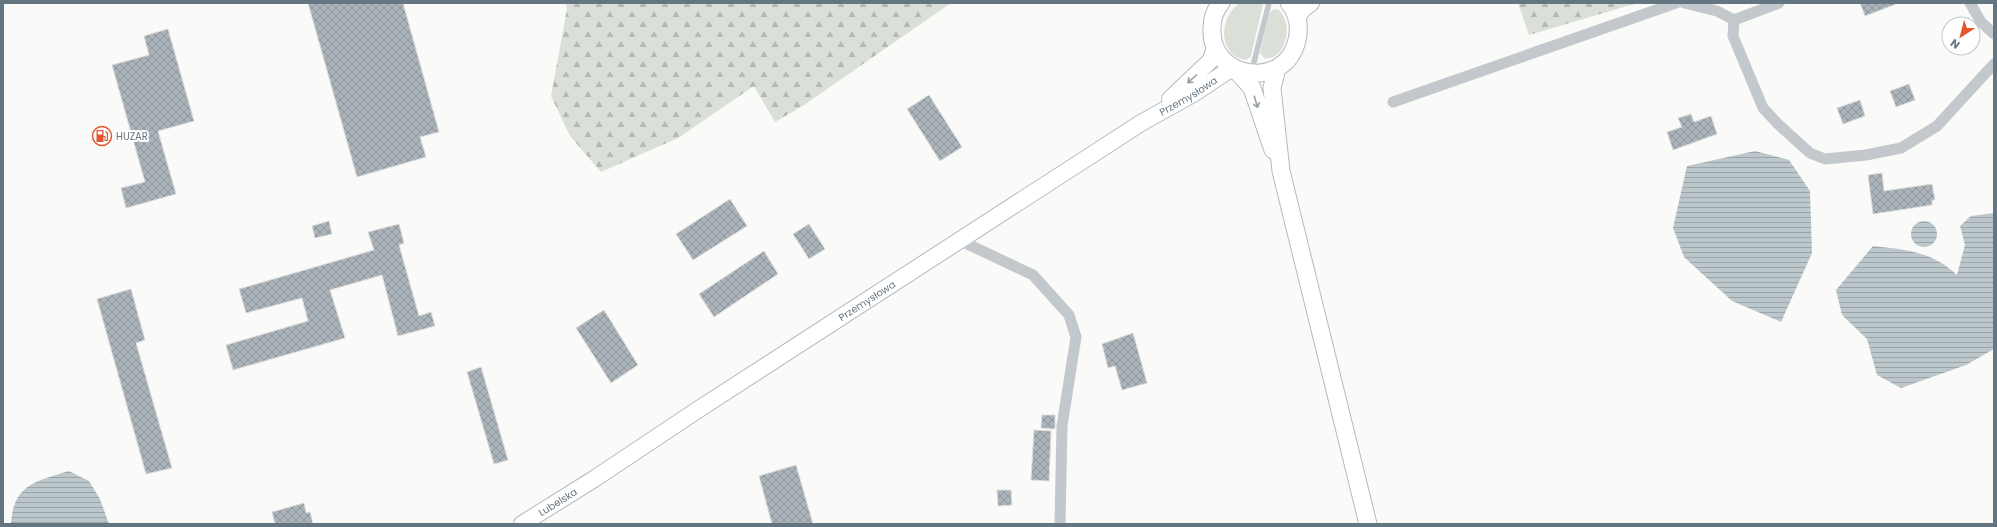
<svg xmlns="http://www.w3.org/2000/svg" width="1997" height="527" font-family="Poppins,sans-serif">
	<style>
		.grass { fill: #dadfd7 }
		.forest { fill: url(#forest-firs) }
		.water { fill: url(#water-rules) }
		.building { fill: url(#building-cross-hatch); stroke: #dcdcda }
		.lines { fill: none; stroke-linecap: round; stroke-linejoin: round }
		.secondary-casing { stroke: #b3babf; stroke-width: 18 }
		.primary-casing { stroke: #b5babe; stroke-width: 19 }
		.lane { stroke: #c3c8cc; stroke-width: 5.5 }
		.street { stroke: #c3c8cc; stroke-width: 11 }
		.secondary { stroke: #fff; stroke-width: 16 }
		.primary { stroke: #fff; stroke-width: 17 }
		.oneway { stroke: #939fa8 }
		.labels { text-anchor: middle; stroke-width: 4; stroke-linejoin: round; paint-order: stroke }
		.street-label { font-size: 10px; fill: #657683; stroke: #fff }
		.poi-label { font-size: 10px; fill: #657683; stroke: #fff; text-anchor: start }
	</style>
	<defs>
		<pattern id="forest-firs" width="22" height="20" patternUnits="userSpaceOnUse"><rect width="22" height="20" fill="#dadfd7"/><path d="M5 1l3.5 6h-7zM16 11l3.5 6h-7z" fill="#b4b9b4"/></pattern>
		<pattern id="water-rules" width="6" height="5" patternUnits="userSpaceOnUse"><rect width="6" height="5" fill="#bbc7cb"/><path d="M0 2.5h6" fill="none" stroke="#9ca6aa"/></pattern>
		<pattern id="building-cross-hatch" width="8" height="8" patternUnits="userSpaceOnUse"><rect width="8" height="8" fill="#aab3b9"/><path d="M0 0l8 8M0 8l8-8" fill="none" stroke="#8e969c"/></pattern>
	</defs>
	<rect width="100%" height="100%" fill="#fafaf8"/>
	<path class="grass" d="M1240,3l23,1 -12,52 -5,4c-28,-4 -28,-43 -6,-57z
		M1277,9c18,11 9,53 -13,49l-4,-5 9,-39 3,-4z"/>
	<path class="forest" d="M566,3h385l-147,102 -29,17 -21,-36 -76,52 -77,34 -31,-36 -19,-40 16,-87z
		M1518,3h115l1,1 -105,31z"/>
	<path class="water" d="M1755,151l34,9 21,31 2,62 -31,69 -49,-21 -48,-44 -11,-29 14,-62z
		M1994,213v136l-28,16 -65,23 -24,-13 -10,-36 -25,-24 -6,-25 37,-44c34,4 58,5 84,29l8,-30 -5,-19 11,-10z
		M1911 234a13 13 0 1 1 26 0a13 13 0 1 1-26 0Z
		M69,471l20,10 11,18 9,25h-98c2,-40 26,-43 58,-53z"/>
	<path class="building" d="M308,3h95l36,129 -19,5 6,20 -69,20z
		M1860,3h36v1l-31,12z
		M168,29l26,92 -36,10 18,63 -50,14 -5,-20 24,-6 -33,-117 37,-10 -5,-19z
		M1909,84l6,16 -19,7 -6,-16z
		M929,95l33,52 -22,14 -33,-52z
		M1860,100l5,16 -22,8 -6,-16z
		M1691,114l3,8 17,-6 6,18 -44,16 -6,-18 15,-5 -4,-9z
		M1882,173l2,18 48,-7 3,16h-3v5l-59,9 -5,-39z
		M730,199l17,27 -54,34 -17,-26z
		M329,221l3,13 -17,4 -3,-12z
		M399,224l5,19 -5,2 20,71 12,-4 4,14 -37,10 -16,-61 -52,15 15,48 -112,32 -7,-25 82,-24 -6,-23 -56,15 -7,-24 135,-39 -6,-18z
		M809,224l16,25 -16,10 -16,-25z
		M764,251l14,23 -64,43 -15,-23z
		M131,289l14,51 -9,3 36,125 -26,6 -49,-175z
		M604,310l34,55 -27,18 -35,-55z
		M1133,333l14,50 -25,7 -7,-24 -7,2 -6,-24z
		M481,367l27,93 -14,4 -27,-92z
		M1042,415h13v14l-14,-1z
		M1034,430l17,1 -2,50 -18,-1z
		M796,465l17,59h-41l-13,-48z
		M997,490h14l1,15 -14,1z
		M304,503l2,10 4,-1 3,12h-38l-3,-12z"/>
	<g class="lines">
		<g class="secondary-casing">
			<g id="secondary">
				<path d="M1297,18l6,-9 8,-6"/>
				<path d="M1170,99l40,-38 5,-12"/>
				<path id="s1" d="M522,524l72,-45 105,-70 442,-286 52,-29 33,-22 9,-3"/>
			</g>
		</g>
		<g class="primary-casing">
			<path id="primary" d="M1221,3c-6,7 -9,16 -9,25 -3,52 74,63 85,12 3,-12 1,-27 -8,-37
				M1277,68l-5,20 9,83 87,353
				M1235,69l17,19 21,62"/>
		</g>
		<path class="lane" d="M1252,70l17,-67"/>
		<path class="street" d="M1684,3l33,8 17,9 45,-17
			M1970,3l11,19 13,12
			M1734,20l-1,16 30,72 15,16 32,29 15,6 41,-4 35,-7 36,-22 57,-62
			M1393,102l283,-99
			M959,240l74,35 36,40 7,22 -14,89 -2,98"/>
		<use href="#secondary" class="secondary"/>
		<use href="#primary" class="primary"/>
	</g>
	<defs><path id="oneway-shaft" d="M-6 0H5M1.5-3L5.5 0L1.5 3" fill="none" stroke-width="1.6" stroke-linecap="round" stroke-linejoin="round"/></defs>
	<g class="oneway">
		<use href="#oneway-shaft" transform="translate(1192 79) rotate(138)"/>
		<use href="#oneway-shaft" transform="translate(1256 102) rotate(73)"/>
	</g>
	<defs>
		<g id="fuel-ring" transform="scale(1)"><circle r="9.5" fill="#fff" stroke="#e4572e" stroke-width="1.5"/><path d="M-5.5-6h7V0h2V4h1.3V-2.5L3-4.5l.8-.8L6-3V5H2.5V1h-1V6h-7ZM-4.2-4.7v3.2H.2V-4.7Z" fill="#e4572e"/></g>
	</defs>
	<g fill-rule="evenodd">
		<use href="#fuel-ring" x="102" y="136"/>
	</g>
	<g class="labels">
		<g class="street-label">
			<text dy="4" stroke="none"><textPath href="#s1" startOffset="792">Przemysłowa</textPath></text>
			<text dy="4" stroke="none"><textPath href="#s1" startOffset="411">Przemysłowa</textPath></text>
			<text dy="4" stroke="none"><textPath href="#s1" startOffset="42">Lubelska</textPath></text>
		</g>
		<g class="poi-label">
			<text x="116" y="140">HUZAR</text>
		</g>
	</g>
	<rect width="1997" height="527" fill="none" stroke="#657683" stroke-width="8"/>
	<g transform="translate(1961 36) rotate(216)"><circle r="19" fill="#ffffff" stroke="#c1c8cd"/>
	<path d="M0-3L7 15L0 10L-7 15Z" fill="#e4572e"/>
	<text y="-6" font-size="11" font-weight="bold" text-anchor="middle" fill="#657683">N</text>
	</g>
</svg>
